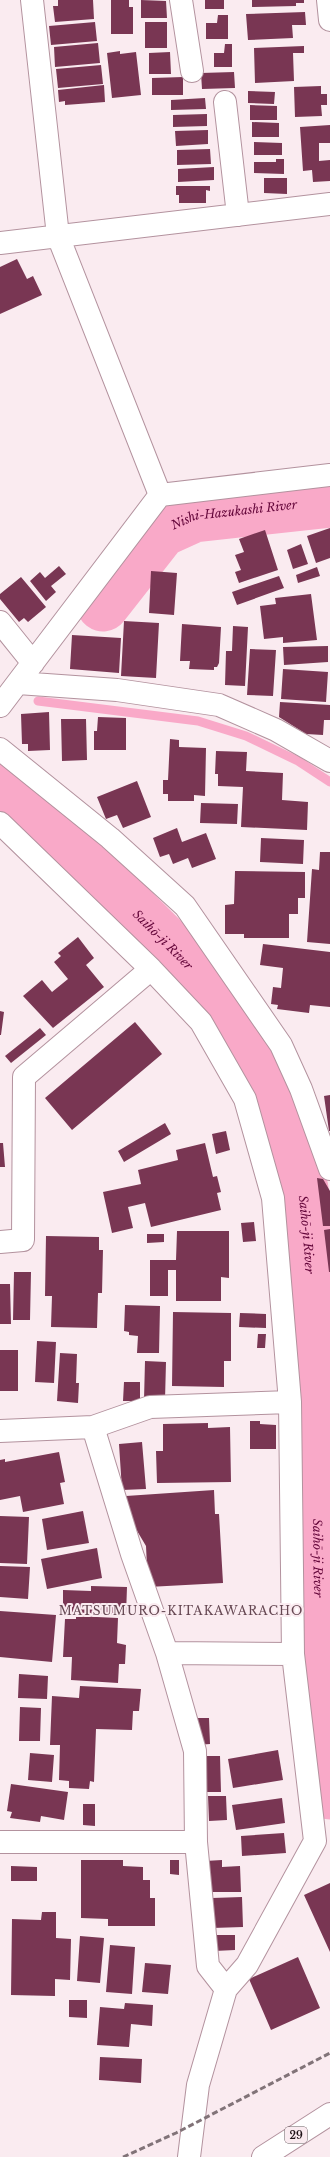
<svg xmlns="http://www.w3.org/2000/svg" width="330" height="2157" font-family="'Libre Baskerville',serif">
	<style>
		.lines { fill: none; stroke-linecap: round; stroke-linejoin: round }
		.stream { stroke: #f9a9c8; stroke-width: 9 }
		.river { stroke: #f9a9c8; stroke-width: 53 }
		.building { fill: #793653 }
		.minor-casing { stroke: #b3929e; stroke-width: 24 }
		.major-casing { stroke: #b3929e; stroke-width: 24 }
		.minor { stroke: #fff; stroke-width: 22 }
		.major { stroke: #fff; stroke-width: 22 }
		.rail { stroke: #817378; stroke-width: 3; stroke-dasharray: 6 3; stroke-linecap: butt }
		.labels { text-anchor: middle; stroke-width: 4; stroke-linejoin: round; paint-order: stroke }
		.shield { fill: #faebf0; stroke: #615459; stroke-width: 1 }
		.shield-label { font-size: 10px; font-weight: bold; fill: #1f1318 }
		.water-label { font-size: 12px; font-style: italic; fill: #64063a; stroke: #faebf0 }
		.neighbourhood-label { font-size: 12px; letter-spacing: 1px; fill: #664853; stroke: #faebf0 }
	</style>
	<rect width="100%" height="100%" fill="#faebf0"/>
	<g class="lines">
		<path class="stream" d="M38,701l160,20 48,15 52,25 32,21"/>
		<g class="river">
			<path id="s1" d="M103,605l58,-74 33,-15 136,-15"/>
			<path id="s2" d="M0,786l82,74 101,100 38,43 36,54 29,76 16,56 6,58 7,136 5,351 10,59"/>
		</g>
	</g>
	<path class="building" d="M58,0h35l1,19 -39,3 -2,-16h5z
		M111,0h18v7h4v27h-22z
		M141,0l25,1 1,17h-26z
		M205,0h19v9h-19z
		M252,0h52v3h-8v3l-44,1z
		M305,12l1,13h-14l1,13 -45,2 -2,-26z
		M218,15h10v24h-22v-16h11z
		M95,22l2,19 -46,4 -2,-19z
		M145,22h22v26h-22z
		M98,43l2,20 -45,4 -1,-20z
		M225,44h7v23h-18v-14h10z
		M304,46v7h-11l1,28 -39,2 -1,-35z
		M120,51v3l16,-2 5,43 -29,3 -5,-45z
		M170,52l1,22h-22v-21z
		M101,65l2,19 -45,4 -2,-19z
		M234,72l1,16 -33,1 -1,-16z
		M183,77v18h-31v-17z
		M104,85l1,17 -40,3v-4l-6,1 -1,-12z
		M321,86v8h6v11h-6l1,11 -27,1 -1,-30z
		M248,91l27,1 -1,12 -26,-1z
		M205,98l1,11 -35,1v-10z
		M250,105l27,1v14h-27z
		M207,114v12l-34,1v-12z
		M252,122l27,1v14h-27z
		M330,125v18h-11v18l11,-1v21l-17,1 -1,-12 -9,1 -3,-44z
		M208,130v14l-32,2 -1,-15z
		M254,142l28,1v12h-28z
		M210,149l1,15 -34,1v-15z
		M276,159h8v15l-30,-1v-11h22z
		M214,167v13l-36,2v-13z
		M264,178h23v16l-23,-1z
		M176,186h34v5l-4,-1v13h-27v-8h-3z
		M17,259l10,20 6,-3 9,19 -42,19v-47z
		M330,528v30l-14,5 -9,-27z
		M265,530l13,40 -39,13 -4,-11 6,-2 -6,-15 9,-3 -5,-13z
		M301,544l7,20 -15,5 -6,-19z
		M59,566l7,8 -15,12 5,6 -10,9 -16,-20 10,-9 5,6z
		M317,567l3,9 -22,7 -2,-8z
		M151,571l26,2 -3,42 -25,-2z
		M279,576l5,12 -47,17 -5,-13z
		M21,577l25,30 -18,15 -4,-4 -5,4 -19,-23v-5z
		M311,594l6,46 -34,3v-6l-19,2 -4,-33 16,-2 -1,-6z
		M124,621l35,2 -3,55 -35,-2z
		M182,624l39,3 -2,36 -2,4h-3v3l-25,-1 1,-8h-10z
		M233,626l15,1 -3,59 -20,-1 1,-34h6z
		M72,635l49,3 -2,35 -49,-4z
		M328,646v16l-44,3 -1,-18z
		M250,649l26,1 -3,46 -26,-1z
		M283,669l45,3 -2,30 -45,-3z
		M280,702l50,3v15h-6l-1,15 -17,-1 -27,-17z
		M49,712l1,38 -22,1v-7h-6l-1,-30z
		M98,717l28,1v32h-32v-19h3z
		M61,719h25l1,41 -25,1z
		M170,739l9,1v7l27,1 -1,48 -11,-1v6h-26v-7h-5v-14h5z
		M216,751l31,1 -1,19 37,2 -1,27 26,2 -1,28 -66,-3 2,-40 -25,-1v-12h-3z
		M137,781l14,36 -28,11 -6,-13 -11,4 -9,-22z
		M201,803l37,1 -1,20 -37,-1z
		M177,828l5,14 24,-9 10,26 -24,9 -4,-10 -15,6 -4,-10 -9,3 -7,-19z
		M261,838l43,2 -1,24 -43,-2z
		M320,852h10v92l-23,-2 5,-73 7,1z
		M235,871l70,1v26h-7v16h-9v24h-45v-4h-19v-29l9,-1z
		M78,937l16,21 -8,7 18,22 -51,41 -30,-32 19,-16 10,12 16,-13 -14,-17 7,-6 -3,-3z
		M263,944l67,8v55l-20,-2 -1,8 -32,-4 1,-4 -7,-1 2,-17 8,1 2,-20 -23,-3z
		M0,1011l4,1 -3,23h-1z
		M135,1022l27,32 -90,76 -27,-32z
		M40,1028l6,7 -35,28 -6,-7z
		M330,1095v36h-1l-5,-35z
		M165,1123l6,11 -47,28 -6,-11z
		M226,1131l4,19 -14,4 -4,-20z
		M0,1143h3l2,24h-5z
		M205,1143l8,34 4,-1 4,16 -4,1 4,17 -70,17 -6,-24 -17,4 5,21 -21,5 -9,-41 38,-8 -3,-14 40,-10 -2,-10z
		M317,1178l6,1 7,12v35h-7z
		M254,1222l2,19 -13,1 -2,-19z
		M330,1229v43h-1l-5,-42z
		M177,1231h52v47l-8,-1v24h-45v-31h-8v26h-18v-36h26z
		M147,1234h17v8l-17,1z
		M46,1236l53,1v13h4l-1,43h-4l-1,35 -46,-1 1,-31h-7z
		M14,1272h17l-1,48h-17z
		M0,1284h10l1,40h-11z
		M125,1305l35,1 -1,47h-22l1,-17 -9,-1v-3l-5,-1z
		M173,1312l58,1v48h-7v26l-52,-1z
		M240,1313l26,1v14l-27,-1z
		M258,1334h8l-1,14h-8z
		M37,1341l19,1 -2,41 -19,-1z
		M0,1350h18v41h-18z
		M60,1353l17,1 -1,29h3l-1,20 -21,-2z
		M145,1361l21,1 -1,38h-21z
		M124,1382h16v19h-17z
		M250,1421h10v3l16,1v24h-26z
		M208,1423v5l22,-1 1,55 -74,1 -1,-32h7v-27z
		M142,1442l4,47 -24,1 -3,-46z
		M59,1452l6,30 -5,1 4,21 -41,8 -3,-16 -20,4v-40l5,-1v3z
		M214,1490l1,24h4l4,69 -75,4 -2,-41 -13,-22h-5l-2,-28z
		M83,1511l6,32 -42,7 -5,-31z
		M0,1516l29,1 -2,47 -27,-1z
		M97,1548l5,30 -55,11 -6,-30z
		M0,1566l30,1 -2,32 -28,-2z
		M91,1586l36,1 -1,28 -63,-3v-22l28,1z
		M0,1611l56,4 -4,47 -52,-5z
		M76,1616l42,2 -1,25 9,2 -1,19h-6l-1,19 -47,-3 1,-23h-9l2,-38h11z
		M19,1674l29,2 -1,23 -29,-1z
		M80,1686l61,3 -2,22h-6l-1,19 -36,-1 -2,53 -4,-1 -1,8 -20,-1v-7l-10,-1 1,-35h-10l2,-49 27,2z
		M20,1707l21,1 -1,33h-21z
		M197,1718h12l1,26 -13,1z
		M278,1750l5,30 -50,8 -5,-29z
		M30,1753l24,2 -2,27 -24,-2z
		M198,1756h22l1,36h-22z
		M11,1784l57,8 -4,28 -23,-4 -1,6 -30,-4 2,-6 -5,-1z
		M208,1796h18l1,24 -18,1z
		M282,1798l3,25 -49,7 -4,-25z
		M83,1804h12v22l-12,-1z
		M284,1833l2,20 -44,3 -1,-20z
		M81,1860h42v6l20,1v13h7v18h5v28h-47v-7l-27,-1z
		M170,1860h9v15l-9,-1z
		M222,1860v7l18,-1 1,26h-35l-1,-31z
		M11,1866l26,1v14h-26z
		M330,1883v69l-26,-57z
		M242,1897l1,30 -31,1v-30z
		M42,1912h14v26l15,1 -1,41 -15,-1v17l-44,-1 1,-76 29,1z
		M214,1935h21v15l-21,1z
		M80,1936l24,2 -4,45 -23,-2z
		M110,1945l25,2 -3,47 -26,-2z
		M298,1957l22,51 -49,22 -22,-51z
		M145,1963l26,2 -3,29 -26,-2z
		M69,2000h18v18l-18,-1z
		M125,2003l28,2 -1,21 -21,-2 -2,23 -32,-2 3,-38 24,2z
		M100,2057l42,2 -1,24 -42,-3z"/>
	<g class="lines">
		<g class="minor-casing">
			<path id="minor" d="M32,0l26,236 102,259
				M181,0l11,71
				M328,0l2,20
				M225,102l13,113
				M0,243l330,-39
				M0,622l33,41
				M18,683l99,7 102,15 57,25 54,31
				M0,706l160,-211 170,-20
				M0,749l110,89 75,68 96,139 20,44 29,80
				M0,823l151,146 50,53 44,77 28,99 17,204 3,252 22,187 -68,124 -21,24 -28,96 -9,72
				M0,1242l23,-2 1,-163 127,-108
				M93,1427l39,127 35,99 28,98 1,91 12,124 18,23
				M0,1431l93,-4 57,-20 140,-5
				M167,1653l126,1
				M0,1842h196"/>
		</g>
		<g class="major-casing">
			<path id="major" d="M263,2157l67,-43"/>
		</g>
		<use href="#minor" class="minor"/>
		<use href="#major" class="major"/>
		<path class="rail" d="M123,2157l53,-24 154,-80"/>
	</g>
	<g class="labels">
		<rect class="shield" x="285" y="2127" width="22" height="16" rx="3"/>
		<g class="shield-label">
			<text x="296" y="2139">29</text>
		</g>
		<g class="water-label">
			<text dy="4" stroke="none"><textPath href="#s1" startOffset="170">Nishi-Hazukashi River</textPath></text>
			<text dy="4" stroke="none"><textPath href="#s2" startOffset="224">Saihō-ji River</textPath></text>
			<text dy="4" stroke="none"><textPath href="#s2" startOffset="560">Saihō-ji River</textPath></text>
			<text dy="4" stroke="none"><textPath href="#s2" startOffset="884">Saihō-ji River</textPath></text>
		</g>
		<g class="neighbourhood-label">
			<text x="181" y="1615">MATSUMURO-KITAKAWARACHO</text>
		</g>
	</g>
</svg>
